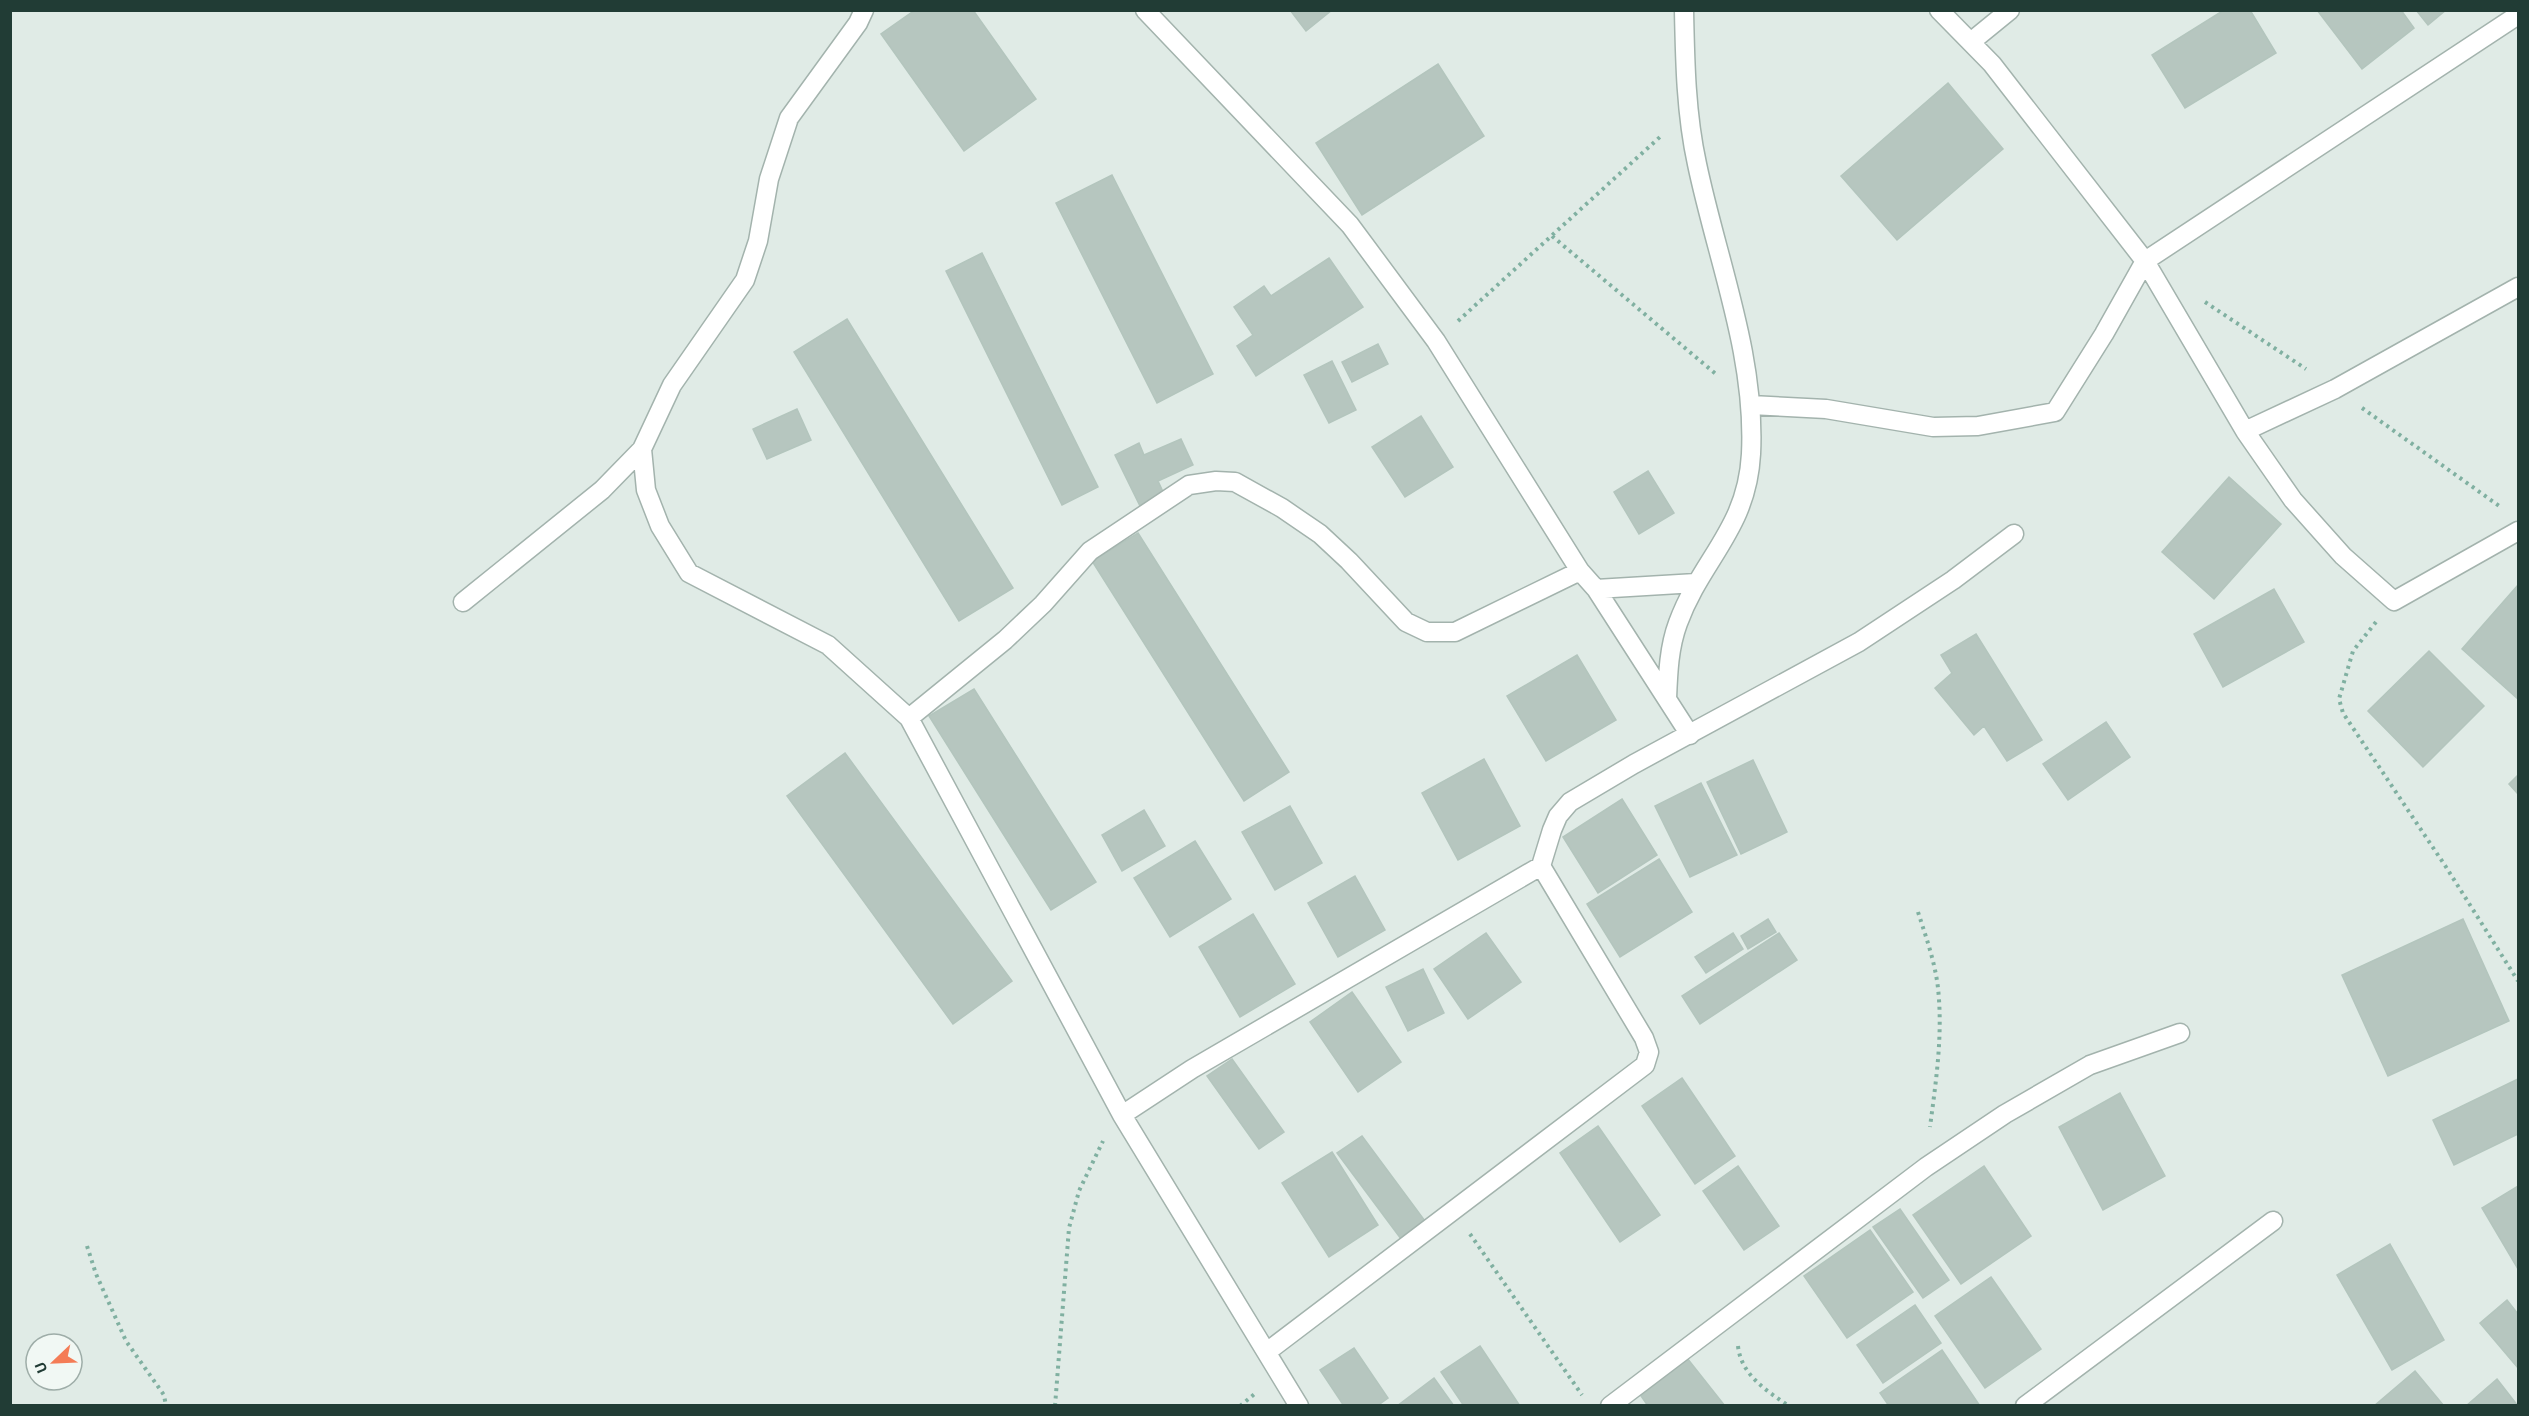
<svg xmlns="http://www.w3.org/2000/svg" width="2529" height="1416" font-family="'Alegreya Sans',sans-serif">
	<style>
		.building { fill: #b6c6bf; stroke: #b3c5bd; stroke-width: 1.5 }
		.lines { fill: none; stroke-linecap: round; stroke-linejoin: round }
		.minor-casing { stroke: #a3b3ad; stroke-width: 21 }
		.path { stroke: #80b0a1; stroke-width: 4; stroke-dasharray: 3 4.5; stroke-linecap: butt }
		.minor { stroke: #fff; stroke-width: 18 }
	</style>
	<rect width="100%" height="100%" fill="#e0ebe6"/>
	<path class="building" d="M915,10h58l63,89 -72,52 -83,-117z
		M1290,10h42l-26,21z
		M2224,10h26l26,43 -91,55 -33,-53z
		M2317,10h84l13,18 -52,41z
		M2416,10h30l-18,15z
		M1438,64l46,72 -122,79 -46,-72z
		M1948,83l55,66 -106,91 -56,-64z
		M1112,175l101,199 -56,29 -101,-200z
		M982,253l116,234 -36,18 -116,-234z
		M1329,258l34,49 -107,69 -19,-30 16,-11 -19,-28 30,-21 7,10z
		M847,319l166,269 -54,33 -165,-269z
		M1378,344l10,20 -36,18 -10,-20z
		M1332,361l24,49 -27,13 -25,-48z
		M797,409l14,31 -44,19 -14,-30z
		M1421,416l32,51 -48,30 -33,-50z
		M1181,439l12,26 -35,16 6,13 -24,12 -25,-51 24,-12 5,12z
		M1648,471l26,42 -35,21 -25,-42z
		M2229,477l52,47 -67,75 -52,-47z
		M1138,533l151,239 -45,29 -152,-240z
		M2518,585v114l-56,-50z
		M2274,589l30,53 -81,45 -29,-53z
		M1976,634l66,106 -35,21 -23,-35 -10,9 -39,-47 17,-15 -11,-18z
		M2429,651l55,55 -61,61 -55,-56z
		M1577,655l39,65 -70,41 -39,-65z
		M974,689l122,193 -45,28 -122,-194z
		M2106,722l24,35 -62,43 -25,-36z
		M845,753l167,228 -59,43 -166,-228z
		M1484,759l36,67 -62,34 -36,-67z
		M1753,760l34,72 -46,22 -34,-72z
		M2518,775v19l-9,-10z
		M1701,783l36,72 -47,22 -35,-71z
		M1622,799l35,56 -59,38 -35,-56z
		M1290,806l32,57 -47,27 -33,-58z
		M1144,810l21,36 -43,25 -20,-36z
		M1195,841l36,58 -61,38 -36,-59z
		M1659,859l33,53 -72,45 -33,-53z
		M1355,876l30,54 -47,27 -30,-54z
		M1253,914l42,70 -55,33 -41,-70z
		M1768,919l8,13 -28,17 -7,-13z
		M2463,919l46,102 -121,55 -46,-101z
		M1486,933l35,49 -53,37 -34,-50z
		M1733,933l10,16 -37,24 -11,-16z
		M1779,933l18,27 -97,64 -18,-28z
		M1423,969l21,44 -36,18 -22,-44z
		M1352,992l49,70 -43,30 -48,-70z
		M1232,1059l52,73 -25,17 -52,-73z
		M1682,1078l53,78 -40,28 -53,-78z
		M2518,1079v55l-64,31 -21,-45z
		M2120,1093l45,83 -62,34 -44,-83z
		M1598,1126l62,89 -40,27 -60,-89z
		M1362,1136l66,89 -24,18 -67,-90z
		M1332,1152l46,73 -49,32 -47,-74z
		M1738,1166l41,60 -35,24 -41,-59z
		M1984,1166l47,70 -70,48 -48,-69z
		M2518,1186v83l-36,-61z
		M1900,1209l49,71 -26,18 -50,-71z
		M1870,1230l43,62 -66,46 -43,-62z
		M2390,1244l54,96 -52,30 -55,-95z
		M1991,1277l50,72 -56,39 -50,-72z
		M2507,1300l11,14v54l-38,-45z
		M1915,1305l26,38 -58,40 -26,-38z
		M1480,1346l40,60h-56l-23,-34z
		M1354,1348l34,50 -11,8h-33l-24,-36z
		M1942,1350l38,56h-91l-9,-13z
		M1687,1358l38,48h-77l-7,-10z
		M2415,1371l29,35h-70z
		M1434,1378l20,28h-57z
		M2497,1379l21,27h-52z"/>
	<g class="lines">
		<g class="minor-casing">
			<path id="minor" d="M864,10l-6,13 -69,95 -20,61 -11,62 -13,39 -73,105 -30,64 4,41 14,36 29,47 139,72 81,73 213,397 177,291
				M1145,10l205,215 86,116 144,230 16,18 94,146
				M1939,10l53,54 153,197 100,170 48,69 50,56 51,45 124,-70
				M1972,41l38,-31
				M1751,405l75,4 107,18 45,-1 77,-14 49,-78 41,-73 373,-246
				M2245,431l90,-42 183,-102
				M1596,589l100,-6
				M463,602l139,-112 40,-41
				M1667,699c1,-26 2,-52 11,-76 24,-65 69,-94 73,-169 5,-99 -34,-194 -54,-290 -11,-50 -12,-102 -13,-154
				M909,718l96,-78 38,-36 47,-53 99,-66 27,-4 19,1 47,26 38,26 29,27 57,61 21,10h28l125,-61
				M1122,1115l70,-46 349,-203 11,-36 6,-14 12,-14 64,-38 225,-122 94,-62 61,-46
				M1268,1351l377,-286 4,-13 -5,-14 -103,-172
				M1610,1406l316,-239 79,-53 85,-49 90,-32
				M2025,1406l248,-185"/>
		</g>
		<path class="path" d="M1552,236l165,139
			M2205,302l101,67
			M1458,321l203,-185
			M2362,408l140,100
			M2376,622l-23,29 -14,48 4,14 103,154 72,114
			M1918,912c8,25 17,50 20,76 5,47 -2,93 -8,139
			M1470,1234l112,161
			M87,1246l9,28 30,67 38,54 2,11
			M1738,1346c3,29 29,45 51,60
			M1055,1406l14,-178 10,-37 24,-50
			M1240,1406l17,-14"/>
		<use href="#minor" class="minor"/>
	</g>
	<rect width="2529" height="1416" fill="none" stroke="#213c35" stroke-width="24"/>
	<g transform="translate(54 1362) rotate(247)"><circle r="28" fill="#f1f8f4" stroke="#9eada8" stroke-width="1.5"/>
	<path d="M0-4.5L10 22L0 15L-10 22Z" fill="#f47c56"/>
	<text y="-9" font-size="16" font-weight="bold" text-anchor="middle" fill="#213c35">U</text>
	</g>
</svg>
